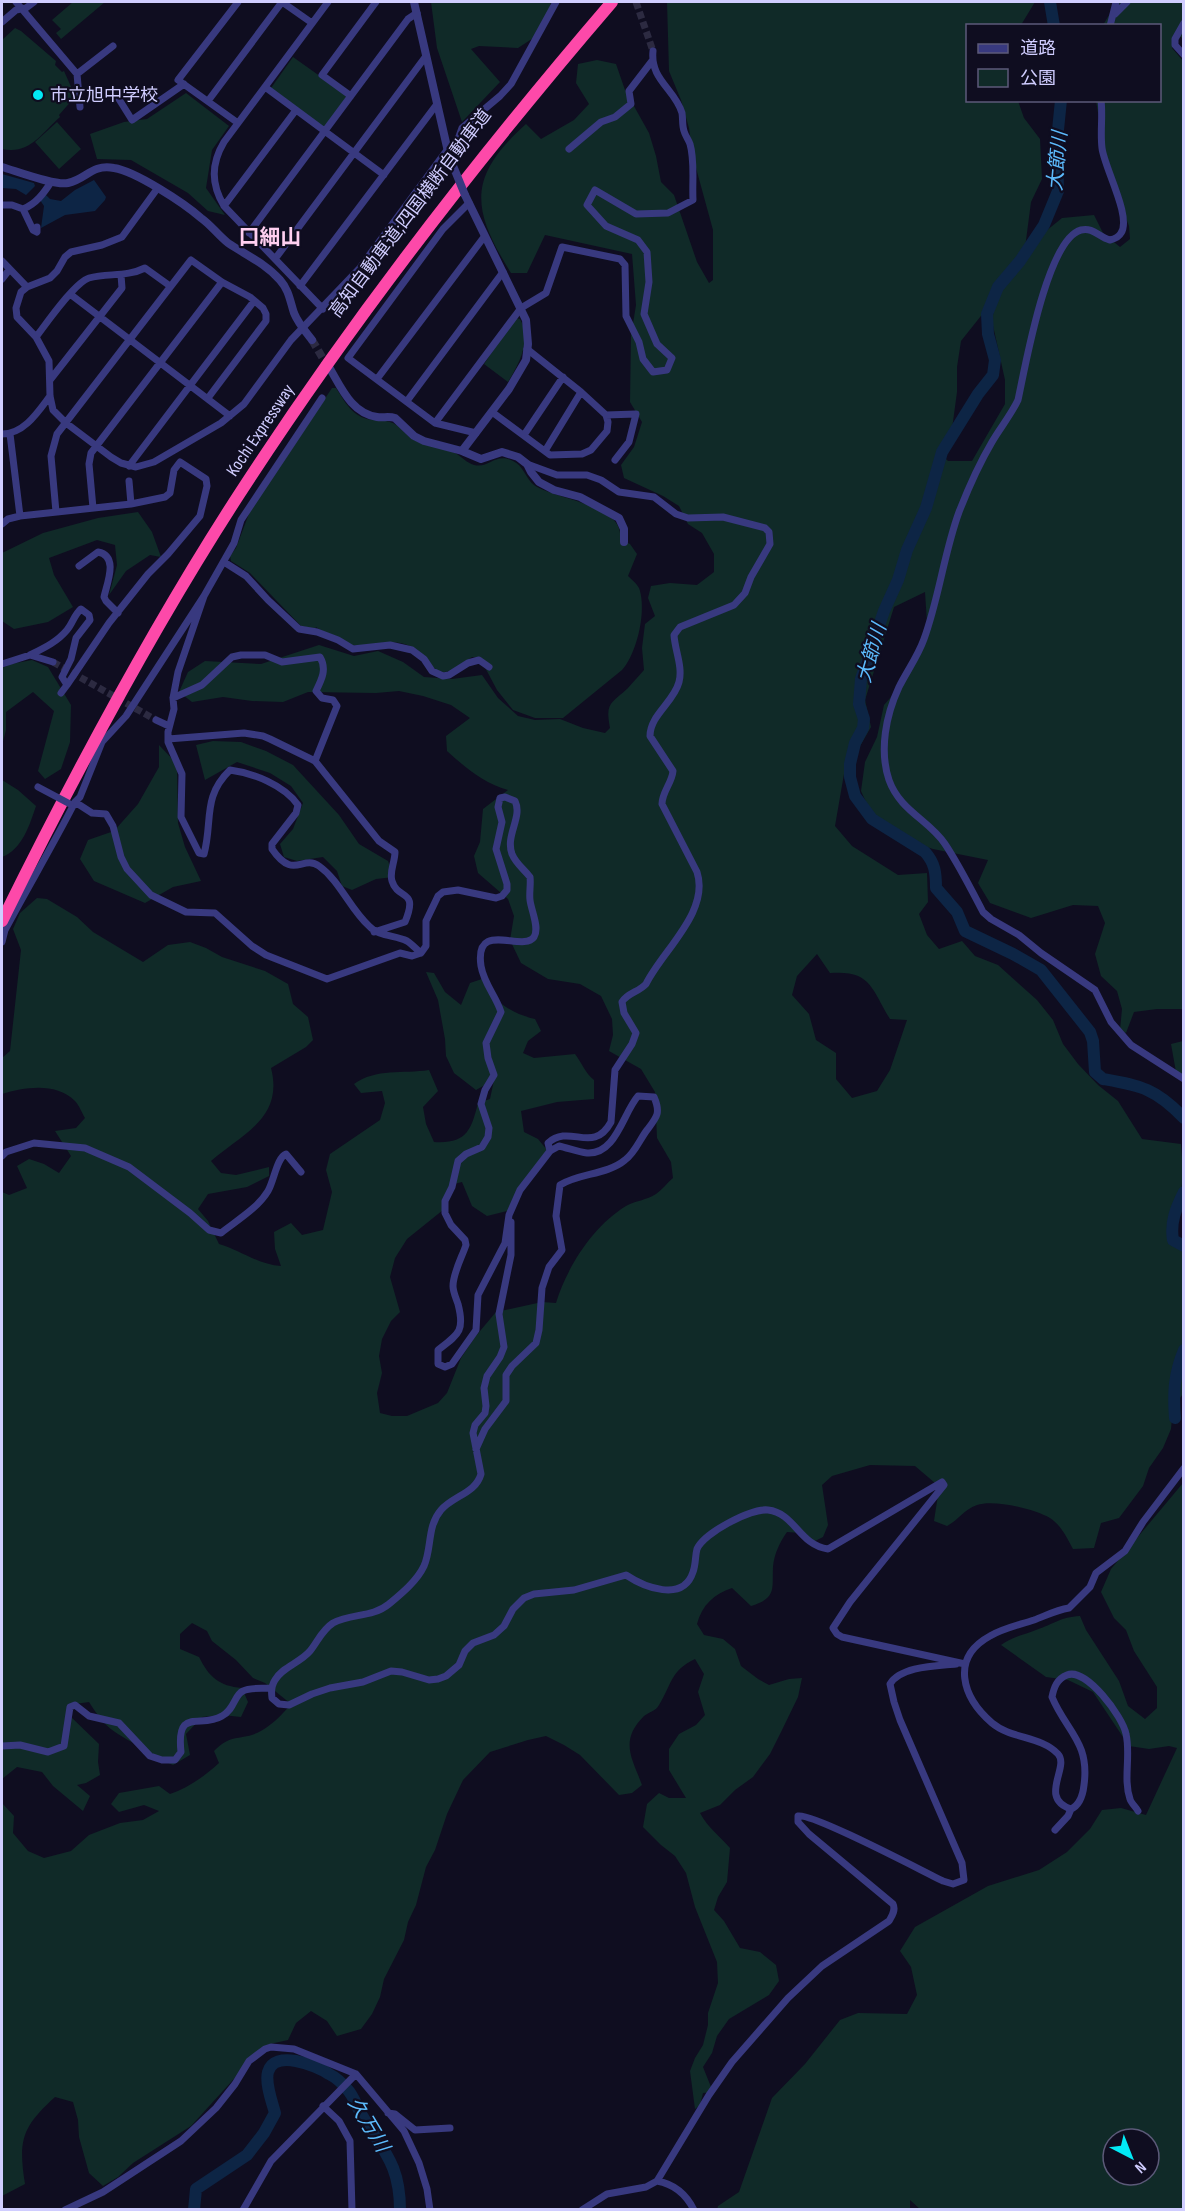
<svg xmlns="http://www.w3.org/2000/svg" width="1185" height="2211" font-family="'Sofia Sans Condensed','Noto Sans JP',sans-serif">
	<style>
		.green { fill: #102a28; fill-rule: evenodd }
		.water { fill: #0d2545 }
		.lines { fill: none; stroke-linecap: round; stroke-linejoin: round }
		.river { stroke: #0d2545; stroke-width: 12 }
		.minor-tunnel { stroke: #2c2a41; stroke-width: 7; stroke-dasharray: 7 3.5; stroke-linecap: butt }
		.tertiary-tunnel { stroke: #2c2a41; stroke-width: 8; stroke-dasharray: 8 4; stroke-linecap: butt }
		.minor { stroke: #38397f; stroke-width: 7 }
		.tertiary { stroke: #38397f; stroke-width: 8 }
		.motorway { stroke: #fd49a9; stroke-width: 12 }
		.minor-bridge { stroke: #38397f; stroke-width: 7 }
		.tertiary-bridge { stroke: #38397f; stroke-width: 8 }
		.poi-dot { fill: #02e9f5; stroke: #0f0d20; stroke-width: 2 }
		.labels { text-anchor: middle; stroke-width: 4.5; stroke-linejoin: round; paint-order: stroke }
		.poi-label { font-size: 18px; fill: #d0cdff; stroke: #0f0d20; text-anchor: start }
		.street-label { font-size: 18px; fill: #d0cdff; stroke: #0f0d20 }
		.water-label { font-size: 20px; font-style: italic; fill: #5cbbfd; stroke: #0f0d20 }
		.quarter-label { font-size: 21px; font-weight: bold; fill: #ffcff0; stroke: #0f0d20 }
	</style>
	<rect width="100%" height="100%" fill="#0f0d20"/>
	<path class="green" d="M73,2h32l-44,37 -5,-6 5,-4 -9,-9z
		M431,2h120l-7,29 -26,17 -39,-2 -8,3 29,33 -38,40 -25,-74z
		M667,2h368l-14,23 -53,1v74l50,1 6,17 16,21 2,40 -11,23 -6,46 37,-30 32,-3 9,18 17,14 10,-8 -1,-13 -21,-55 -12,-70 64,-1v-74l-57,-1 14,-23h66v36l-3,-1 -8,11 12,14 -1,947h-26l-23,3 -8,21 -6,-3 2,-21 -5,-18 -16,-15 -6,-22 10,-31 -7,-17 -25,-1 -42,13 -41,-15 -12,-20 10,-23 -55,-11 -25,-8 -17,-8 -20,-20 -10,-22 4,-29 12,-25 7,-32 21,-24 22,-58 -2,-31 -31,15 -29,93 6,27 -27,47 -9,52 17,20 46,29 29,-2 1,29 -9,12 8,21 12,14 23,-8 13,15 23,9 39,35 16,20 10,24 15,20 20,21 20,16 24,38 39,5 2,27 -2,25 -11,30 13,25v143l-10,13 -2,22 -8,19 -14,20 -6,18 -24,32 -18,5 -7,25 -21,1c-6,-11 -12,-24 -23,-31 -16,-9 -56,-19 -73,-13 -14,5 -17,14 -30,21l-13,-5 4,-26 -3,-12 -20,-17 -45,-1 -38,11 -10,9 6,40 -5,12 -12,6 -10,-10 -14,-1c-7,10 -13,22 -14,35 -1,22 4,31 -22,39l-19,-18c-18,6 -30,17 -35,36l7,11 19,4 12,10 6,17 17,13 11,6 20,-6 13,-1 -4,19 -16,33 -12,24 -17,23 -18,13 -15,15 -20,8c8,15 19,22 30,35l-3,34 -9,15 -4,13 10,11 16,27 20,4 16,13 3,16 -10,14 -40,24 -12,17 -5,17 -9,14 10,25 -10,1 -3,12 -5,4 -5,-38 5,-13 8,-13 5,-20v-12l10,-30 -1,-21 -22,-55 -9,-34 -11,-17 -14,-11 -18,-18 4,-23 12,-11 10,5h17l-17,-28v-21l10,-15 17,-9 9,-10 -7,-23 6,-18 -9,-15c-25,12 -23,25 -36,46 -3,6 -10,7 -15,11 -25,25 -12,42 -2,69l-10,8 -13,2 -39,-40 -16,-10 -18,-9 -18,4 -38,12 -27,28 -16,34 -12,36 -9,17 -10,38 -8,17 -4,18 -20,39 -4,18 -8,17 -11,15 -24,7 -10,-15 -16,-10 -15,12 -8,17 -18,4 -28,26 -51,56 -58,37 -15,14 -15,9 -14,-13 -10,-36 -1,-17 -5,-18 -18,-5c-33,30 -37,43 -30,87l-23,12v-393l12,13 -1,17 15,18 16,7 27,-7 18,-16 31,-12 23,-3 16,-9 -15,-6 -25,7 -8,-8 8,-11 40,-7 11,8c18,-6 35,-18 49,-31l-5,-12c18,-18 23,-10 43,-18 13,-6 25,-18 34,-29l-26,-21 -12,-5 -17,-18 -24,-19 -5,-10 -15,-8 -12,11v15l19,8c10,20 20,29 43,31l6,14 -7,15 -19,-2 -20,2 -16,17 4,21 -17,10c-13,-5 -22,-13 -34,-19 -27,-15 -33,-17 -50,-44l-14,2 -5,12 29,28 -1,18 2,13 -14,8 -9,2 13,11 -7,15 -30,-25 -11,-14 -25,-5 -15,12v-587l7,3 18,-7 -10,-22 12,-7 15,5 15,9 12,-17 -16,-25 21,-3 9,-10c-3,-5 -6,-13 -10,-17 -19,-19 -50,-14 -73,-7v-36l8,-7 11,-101 -8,-21 7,-16 17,-15 10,1 30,18 16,15 50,30 25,-17 22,-3 16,6 16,9 43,14 23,13 5,20 15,13 5,23 -7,7 -35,21c13,50 -29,66 -60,93l10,12 15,2 33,-8v9l-22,11 -39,7 -10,15 10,12 11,23c21,6 40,21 62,22l-6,-17 -1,-17 17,-9 11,12 21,-5 9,-38 -6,-22 4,-16 50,-34 5,-17 -3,-12 -21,2 -7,-9c22,-16 49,-10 75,-14l9,21 -15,16 3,17 8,18c32,2 37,-11 44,-39l12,-4 4,-19 -18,10 -22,-17 -8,-17 -1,-17 -7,-39 -12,-28 8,1 11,19 16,13 9,-22 12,-4c10,22 30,35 53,40l6,12 -13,10 -5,12 11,5 41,-4c7,9 10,19 19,26v19l-37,3 -36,9 3,21 14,7 9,11 -36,60 -24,6 -15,-10 -10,-24 -12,3 -7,25 -36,29 -12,19 -5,19 10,35 -9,9 -9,18 -3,17 3,17 -5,20 3,20 12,3h15l31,-13 9,-10 14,-35 14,-21 21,-25 46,-10 14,1c11,-36 37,-77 70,-97 9,-5 21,-6 30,-12 6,-4 11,-11 17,-16l-2,-16 -14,-24 -2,-46 -14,-23 -32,-18 4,-16 -1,-16 -11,-23 -21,-12 -32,-5 -27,-16 -11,-23 4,-24 -6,-17 -30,-26 -4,-17 6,-14 3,-33 25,-19c-25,-7 -42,-22 -61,-39l-1,-15 24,-18 -19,-13 -28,-9 -24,-5 -23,2 -68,-1 -25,10 -31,-1 -29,-4 -31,5 -13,-10 9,-20 17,-11 56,3 58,-19 35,11 24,-5 25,11 21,15 28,2 30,-4 16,23 20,18 17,4 25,-1 23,9 22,5 5,-5c-5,-26 1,-24 18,-40 5,-6 11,-12 16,-18l-2,-22 3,-24 10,-8 -7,-18 3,-12 19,-3 27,2 17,-13v-18l-12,-21 -14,-9 -9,-18 -16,-10 -39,-18 -3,-13 13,-18 8,-25 -12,-20 1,-66 5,-31 -4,-51 -87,-19 -18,38h-16c-40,-64 -44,-96 15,-149l15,15 33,-19 15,-16 -13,-21 2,-19 19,-4 19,4 9,26 24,43 7,23 5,26 13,13 23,67 12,21 4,-3v-50l-20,-73 -4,-29 -8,-28 -12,-29zM996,297l-4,24 13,59v24l-33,57h-24l-11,-11 15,-21 5,-37v-25l4,-26zM817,954l13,19c41,-3 41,15 60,46l17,1 -17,50 -13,21 -25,7 -16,-19v-26l-20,-13 -7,-26 -17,-19 5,-19z
		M15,28l6,3 35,30 -1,4 7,7 2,-1 8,18 1,10 -14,16 1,2c-19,17 -31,38 -58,32v-109z
		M293,57l55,39 -23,32 -54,-40z
		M186,93l43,33 -17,24 -6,38 19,27 -17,-4 -20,-18 -57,-33 -34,-1 -7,-25 34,-12 23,-3z
		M57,122l24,27 -22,20 -24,-27z
		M515,318l5,1c12,21 -1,45 -12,63l-24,-18z
		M332,388h4c6,9 11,19 19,25 13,10 22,5 35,9 11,3 16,15 26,19 12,6 27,6 39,12 7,4 12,10 19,12 15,4 21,-13 39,-4 10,4 13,18 21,24 21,15 91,19 86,54l10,5 7,10 -9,22c4,4 11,9 12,15 6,22 -3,62 -18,79l-59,48h-28l-22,-8 -16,-20 -17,-32 -8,-1c-8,5 -19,16 -29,15 -14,-2 -20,-21 -33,-26 -18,-8 -32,-1 -51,0 -10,0 -34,-13 -43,-19l-1,2 -14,-3 -51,-53 -19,-12 -1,-5 6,-8 14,-37z
		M138,512l14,20 9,25 -11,-2 -24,16 -17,24 8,-30 -2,-20 -18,-5 -48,18 5,17 19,32 -25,15 -34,7 -12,-8v-68l41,-20 55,-15z
		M32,660l16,7 23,38 -1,37 -9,27 -16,10 -7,-8 16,-60 -21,-19 -27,20v18l-4,15v-77l9,-4z
		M213,741l28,1 25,9 27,14 46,50 20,29 29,17 6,16 -18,2 -24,11 -10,-4 -5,-15 -14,-14 -26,4 -13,-4 -4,-13 13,-15 10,-26 -12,-17 -21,-13 -33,-11 -32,18 -9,-35z
		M159,745l18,19 1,59 7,24 16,34 -28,6 -28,16 -51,-22 -14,-22 8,-19 26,-9 24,-27 21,-37z
		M2,780l16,10 18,16c-6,18 -14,44 -34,51z
		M1183,1041v33l-7,-2 -5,-28z
		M1183,1483v726l-262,1 -11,-10v9l-193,1 1,-4 21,-14 33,-94 33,-34 35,-44 18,-7 49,1 10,-19 -6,-28 -11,-16 15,-24 73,-41 51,-16 28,-18 23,-23 12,-19 19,-2 25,7 31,-67 -8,-2 -20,3 -20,-3 -36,-54 -25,-12 -22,-3 -45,-32c11,-8 22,-10 35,-15 18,-6 24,-13 44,-14l6,14 33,51 9,25 17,13 12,-11v-21l-23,-36 -8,-21 -12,-12 -13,-26 10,-23zM1113,2139h36v36h-36z"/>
	<path class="water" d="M2,174l32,9 1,3 -9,9 -10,-6 -14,-1z
		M94,180l12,17 -1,3 -10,11 -30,4 -24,13 3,-22 -4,-6 6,-5 4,4 11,2 14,-11z"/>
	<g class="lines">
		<path class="river" d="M1050,2l4,24
			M1061,100l-4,40 1,51 -14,34 -24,36 -22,26 -11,27 1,20 7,26 -2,15 -15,19 -36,58 -16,56 -19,42 -9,30 -14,31 -23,68 -2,25 5,15 -1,9 -8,15 -5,21v13l5,19 17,23 53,33c10,11 11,21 11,36l21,24 8,19 48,23 28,16 49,62 3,9 2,31 8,7c38,7 52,9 81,39
			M1184,1192c-8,16 -14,30 -11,48l11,6
			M1175,1418c-2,-25 -1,-44 9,-68
			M194,2210l2,-21 51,-34 17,-22 11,-20c-3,-11 -10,-30 -7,-41 6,-23 48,-7 61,2 6,3 13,9 18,15 7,7 10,19 16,28 21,35 37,48 37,93"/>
		<path class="minor-tunnel" d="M636,2l17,49
			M53,662l103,58"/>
		<path class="tertiary-tunnel" d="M312,340l16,27"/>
		<path class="minor" d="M16,2l61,72 3,33
			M282,2l30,21
			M1115,14l12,-12
			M2,22l14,-12 10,-2 8,-6
			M1184,23l-9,16v6l9,10
			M1110,26l6,-24
			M77,74l36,-28
			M265,87l119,88
			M117,96l15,24 52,-36
			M351,96l-29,-21 54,-73
			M1101,100c2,16 -1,32 1,48 2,19 30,69 19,85 -2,4 -7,6 -11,7 -11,-3 -17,-13 -29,-10 -34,9 -56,138 -63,170 -7,15 -18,28 -26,42 -13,22 -24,47 -33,70 -15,41 -20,86 -35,127 -6,17 -17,32 -25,48 -13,28 -20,63 -10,93 11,31 40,40 56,64 14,21 26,45 38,68l8,7 28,16 22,18 54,37 16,32 20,23 53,34
			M208,101l74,-99
			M238,123l-60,-43 60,-78
			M569,149l32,-27 14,-5 16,-13 -2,-13 23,-30
			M157,189l-35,48 -20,8 -31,7 -6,5 -8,14 -7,7 -23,9 -6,5 -5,16 1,9 19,20 13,24 1,35 3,14 13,13 45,34 10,6 15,4 18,-5 67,-39 23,-19 47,-64 68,-71 88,-119 10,-8 5,-14 38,-32 11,-12 45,-82
			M469,203l-26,26 -95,129 87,65 41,10
			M2,205h10l11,4c13,-5 21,-16 28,-27
			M224,206l72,-96
			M23,209l10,21 4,2v-5
			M249,233l159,-214 9,-6
			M275,259l151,-203
			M2,261l25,26
			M2,279l7,-9
			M300,286l137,-182
			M70,294l160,122
			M323,309l-99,-103c-13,-22 -13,-42 0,-64l104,-140
			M36,337c10,-13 39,-55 53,-59 19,-5 38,-1 56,-10l25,18
			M377,379l107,-142
			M50,380l72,-92 -1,-13
			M407,401l96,-129
			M492,412l58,43 32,-1 9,-4 16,-19 1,-9 -2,-7 -25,-23 -54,-43
			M606,415l30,-1 -7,28 -14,18
			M435,423l86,-115 25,-15 16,-46 58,12 5,6 1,51 13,26 4,17 10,13 14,-2 5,-12 -15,-14 -13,-30 5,-32 -2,-30 -9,-12 -32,-14 -19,-21 8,-15 41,24 32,-1 25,-13c-1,-18 2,-39 -3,-56 -2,-5 -5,-9 -6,-13 -2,-6 -1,-12 -2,-18 -7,-24 -32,-33 -29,-62
			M2,434c22,0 36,-22 48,-38
			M10,434l10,82
			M524,435l39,-58
			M545,451l36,-59
			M527,464l30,11h30l14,5 18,12 35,5 22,17 12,4 35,-1 42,11 4,4 1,12 -19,33 -6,16 -11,12 -54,22 -6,8c1,16 9,32 5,47 -5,20 -29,33 -29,54l23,35c-1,12 -11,21 -11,33l35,68c13,40 -35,79 -51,112 -7,8 -19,9 -24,18l2,11 12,20 -4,11 -17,26 -4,52c-18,33 -41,1 -63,21l2,8
			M129,466l125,-165
			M129,481l2,23
			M93,508l-4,-44 2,-11 131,-171
			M56,512l-5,-56 6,-22 134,-174 31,22 28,15 13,11 3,6v7l-58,77
			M2,524l6,-5 12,-3 111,-12 34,-7 5,-4 4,-23 6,-8 26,17 1,7 -7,30 -32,38 -20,20 -39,49 -42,62 -5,-8 9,-18 5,-21 14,-18 -1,-5 -8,-6c-7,6 -8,14 -14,21 -10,12 -23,18 -37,25
			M224,562l22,14 22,24 31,29 18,3 21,8 15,9 37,-4 22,5 12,9 8,12 11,5 6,-1 19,-12 11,-3 10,7
			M79,566l19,-14c21,4 9,31 6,45l2,4 12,12
			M204,596l-26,76 -5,26 1,11 -6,23v10l14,32 -1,43 18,36 5,1c9,-33 -2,-57 26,-84 23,3 54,15 68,35l-2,8 -24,31v5c22,32 30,5 47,17 21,15 31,43 50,60 10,11 26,9 38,15 5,3 10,9 14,12
			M2,664l28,-9 23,7
			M61,693l6,-8
			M173,698l29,-13 30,-28 9,-2h24l17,7 38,-5c7,12 2,22 -4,34l6,7 11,2 4,6 -22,55
			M156,720l13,6
			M168,739l76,-6 19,3 7,3 45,22 64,80 16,11c0,10 -6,20 -3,29 6,20 27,7 13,41l-31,10
			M75,802l17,11 14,1 7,12 8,31 6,12 24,26 35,17 29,1 37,33 14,9 61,24 73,-26 12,3 9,-3 5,-7v-25l12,-25 5,-4 15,-2 38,8 6,-2 5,-6v-6l-11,-35 6,-27 -4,-15 2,-9 5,-1 10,4c8,16 -10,34 -3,53 4,10 12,15 18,23 1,8 -1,16 0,23 1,10 10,28 4,37 -11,16 -60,-18 -53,29 3,18 15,30 20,46l-15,31 2,15 6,17 -9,15 -4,14 8,24 -1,9 -6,10 -16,7 -8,7 -6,26 -7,14v12l6,12 14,15 1,5c-4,12 -13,28 -13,41 0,6 3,12 5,18 7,27 1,30 -20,46v14l7,3 7,-3 24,-34 2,-35 27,-52 4,-28 11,-25 30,-39 9,-5c9,2 19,6 28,7 29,2 36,-40 51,-57l16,1c7,16 3,20 -7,33 -7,9 -12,23 -22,30 -18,15 -46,13 -65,25l-4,31 6,34 -13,17 -7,21 -3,42 -3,13 -24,23 -6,9v26l-21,28 -9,20
			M2,942l3,-12c23,-43 48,-85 70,-128l5,-5 22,-55 24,-26 78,-120 30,-53 7,-23 81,-122
			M2,1156l4,-4 28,-9 51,5 44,19 61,46 19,17 12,3c15,-12 37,-25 47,-42 6,-10 9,-34 18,-37l15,18
			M511,1222v33l-12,59 5,33 -4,10 -13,19 -3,12 2,18 -1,7 -10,12 -2,8 8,41c-5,19 -28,22 -40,36 -14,16 -9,38 -17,56 -7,15 -23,28 -35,38 -17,14 -38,9 -56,19 -11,7 -15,18 -23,28 -10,12 -28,16 -35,29 -4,6 -4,11 -3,18l7,6 10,1 23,-11 18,-6 33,-6 28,-11 11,1 27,8 9,-1 8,-3 13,-11 6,-14 8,-8 21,-8 10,-9 9,-17 11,-11 10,-4 40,-4 52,-15c18,12 57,28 67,-3 3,-8 2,-16 4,-23 7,-16 54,-41 71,-39 27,3 31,35 60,39l114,-67 2,3 -94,117 -17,26 4,6 5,3 123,27
			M2,1746l18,-1 28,7 16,-6 6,-39 5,-2 14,11 30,7 31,33 12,4h13l6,-8c-5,-46 20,-23 41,-36 13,-7 12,-21 21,-25 7,-4 20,-2 28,-3
			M1071,1809c-33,-11 -1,-42 -13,-55 -17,-18 -47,-15 -66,-31 -30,-26 -42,-65 -2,-87 13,-8 29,-11 44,-16 11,-4 22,-10 35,-12l21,-21 6,-14 29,-22 18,-29 41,-54
			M1055,1830l13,-14 3,-7c9,-4 12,-15 13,-24 6,-43 -18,-54 -32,-88 2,-10 5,-18 15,-22 19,-8 56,42 59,59 5,21 -3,45 4,65 1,4 6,8 8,12
			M323,2106l16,15 11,20 2,69
			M388,2113l7,1 20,16 35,-2
			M657,2181c17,3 29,13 37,29
			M65,2210l38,-18 78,-51 35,-33 19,-24 14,-23 16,-12 6,-2 23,2 62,25 48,57 15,32 8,26 3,21
			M243,2210l28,-49 85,-87
			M582,2210l25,-16 39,-7 11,-6 52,-86 23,-33 56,-64 34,-32 67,-45c3,-5 7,-11 4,-17l-84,-70 -11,-12v-6c15,-3 124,55 145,65l10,3 11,-4 -2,-17 -62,-143 -6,-18 -4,-18c11,-18 47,-18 66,-20"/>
		<path class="tertiary" d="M414,2l35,154
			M2,167c14,4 53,19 66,16 19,-4 23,-19 46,-15 21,3 70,35 87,50 10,7 17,17 27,25 18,12 38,21 52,37 9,10 10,21 14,33 4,10 11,18 18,27
			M329,367c12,20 22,46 48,50 6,1 12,-1 18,1l19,18 10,5 38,10 19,8 21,-7 16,5 9,7 4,8 8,10 15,8 26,7 39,21 5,11v13
			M462,451l47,-62 17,-29 2,-16 -2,-24 -61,-125"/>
		<path class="motorway" d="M2,921c72,-146 149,-291 238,-428 112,-173 238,-335 372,-491"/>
		<path class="minor-bridge" d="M38,787l32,17"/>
		<path class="tertiary-bridge" d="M449,156l16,39"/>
	</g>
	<circle class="poi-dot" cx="38" cy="95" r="6"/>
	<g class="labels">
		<g class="poi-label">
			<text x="50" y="101">市立旭中学校</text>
		</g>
		<g class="street-label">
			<text transform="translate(410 213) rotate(-53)" y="6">高知自動車道;四国横断自動車道</text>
			<text transform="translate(260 430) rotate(-56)" y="6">Kochi Expressway</text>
		</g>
		<g class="water-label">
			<text transform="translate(1057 161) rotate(-85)" y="7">大節川</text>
			<text transform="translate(871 653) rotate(-74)" y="7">大節川</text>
			<text transform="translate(369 2124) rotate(59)" y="7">久万川</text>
		</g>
		<g class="quarter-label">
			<text x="270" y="244">口細山</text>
		</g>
	</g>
	<rect width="1185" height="2211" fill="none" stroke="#d0cdff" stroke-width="6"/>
	<rect x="966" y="24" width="195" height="78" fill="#0f0d20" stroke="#5c5a79" stroke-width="1.5"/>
	<rect x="978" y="44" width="30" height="9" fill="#38397f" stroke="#5c5a79" stroke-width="1.5"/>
	<text x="1020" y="54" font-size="18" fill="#d0cdff">道路</text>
	<rect x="978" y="69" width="30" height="18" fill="#102a28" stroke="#5c5a79" stroke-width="1.5"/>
	<text x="1020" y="84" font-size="18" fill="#d0cdff">公園</text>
	<g transform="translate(1131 2157) rotate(138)"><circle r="28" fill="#0f0d20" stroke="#5c5a79" stroke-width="1.5"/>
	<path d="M0-4.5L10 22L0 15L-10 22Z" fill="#02e9f5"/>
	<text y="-9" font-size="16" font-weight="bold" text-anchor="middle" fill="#d0cdff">N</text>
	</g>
</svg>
